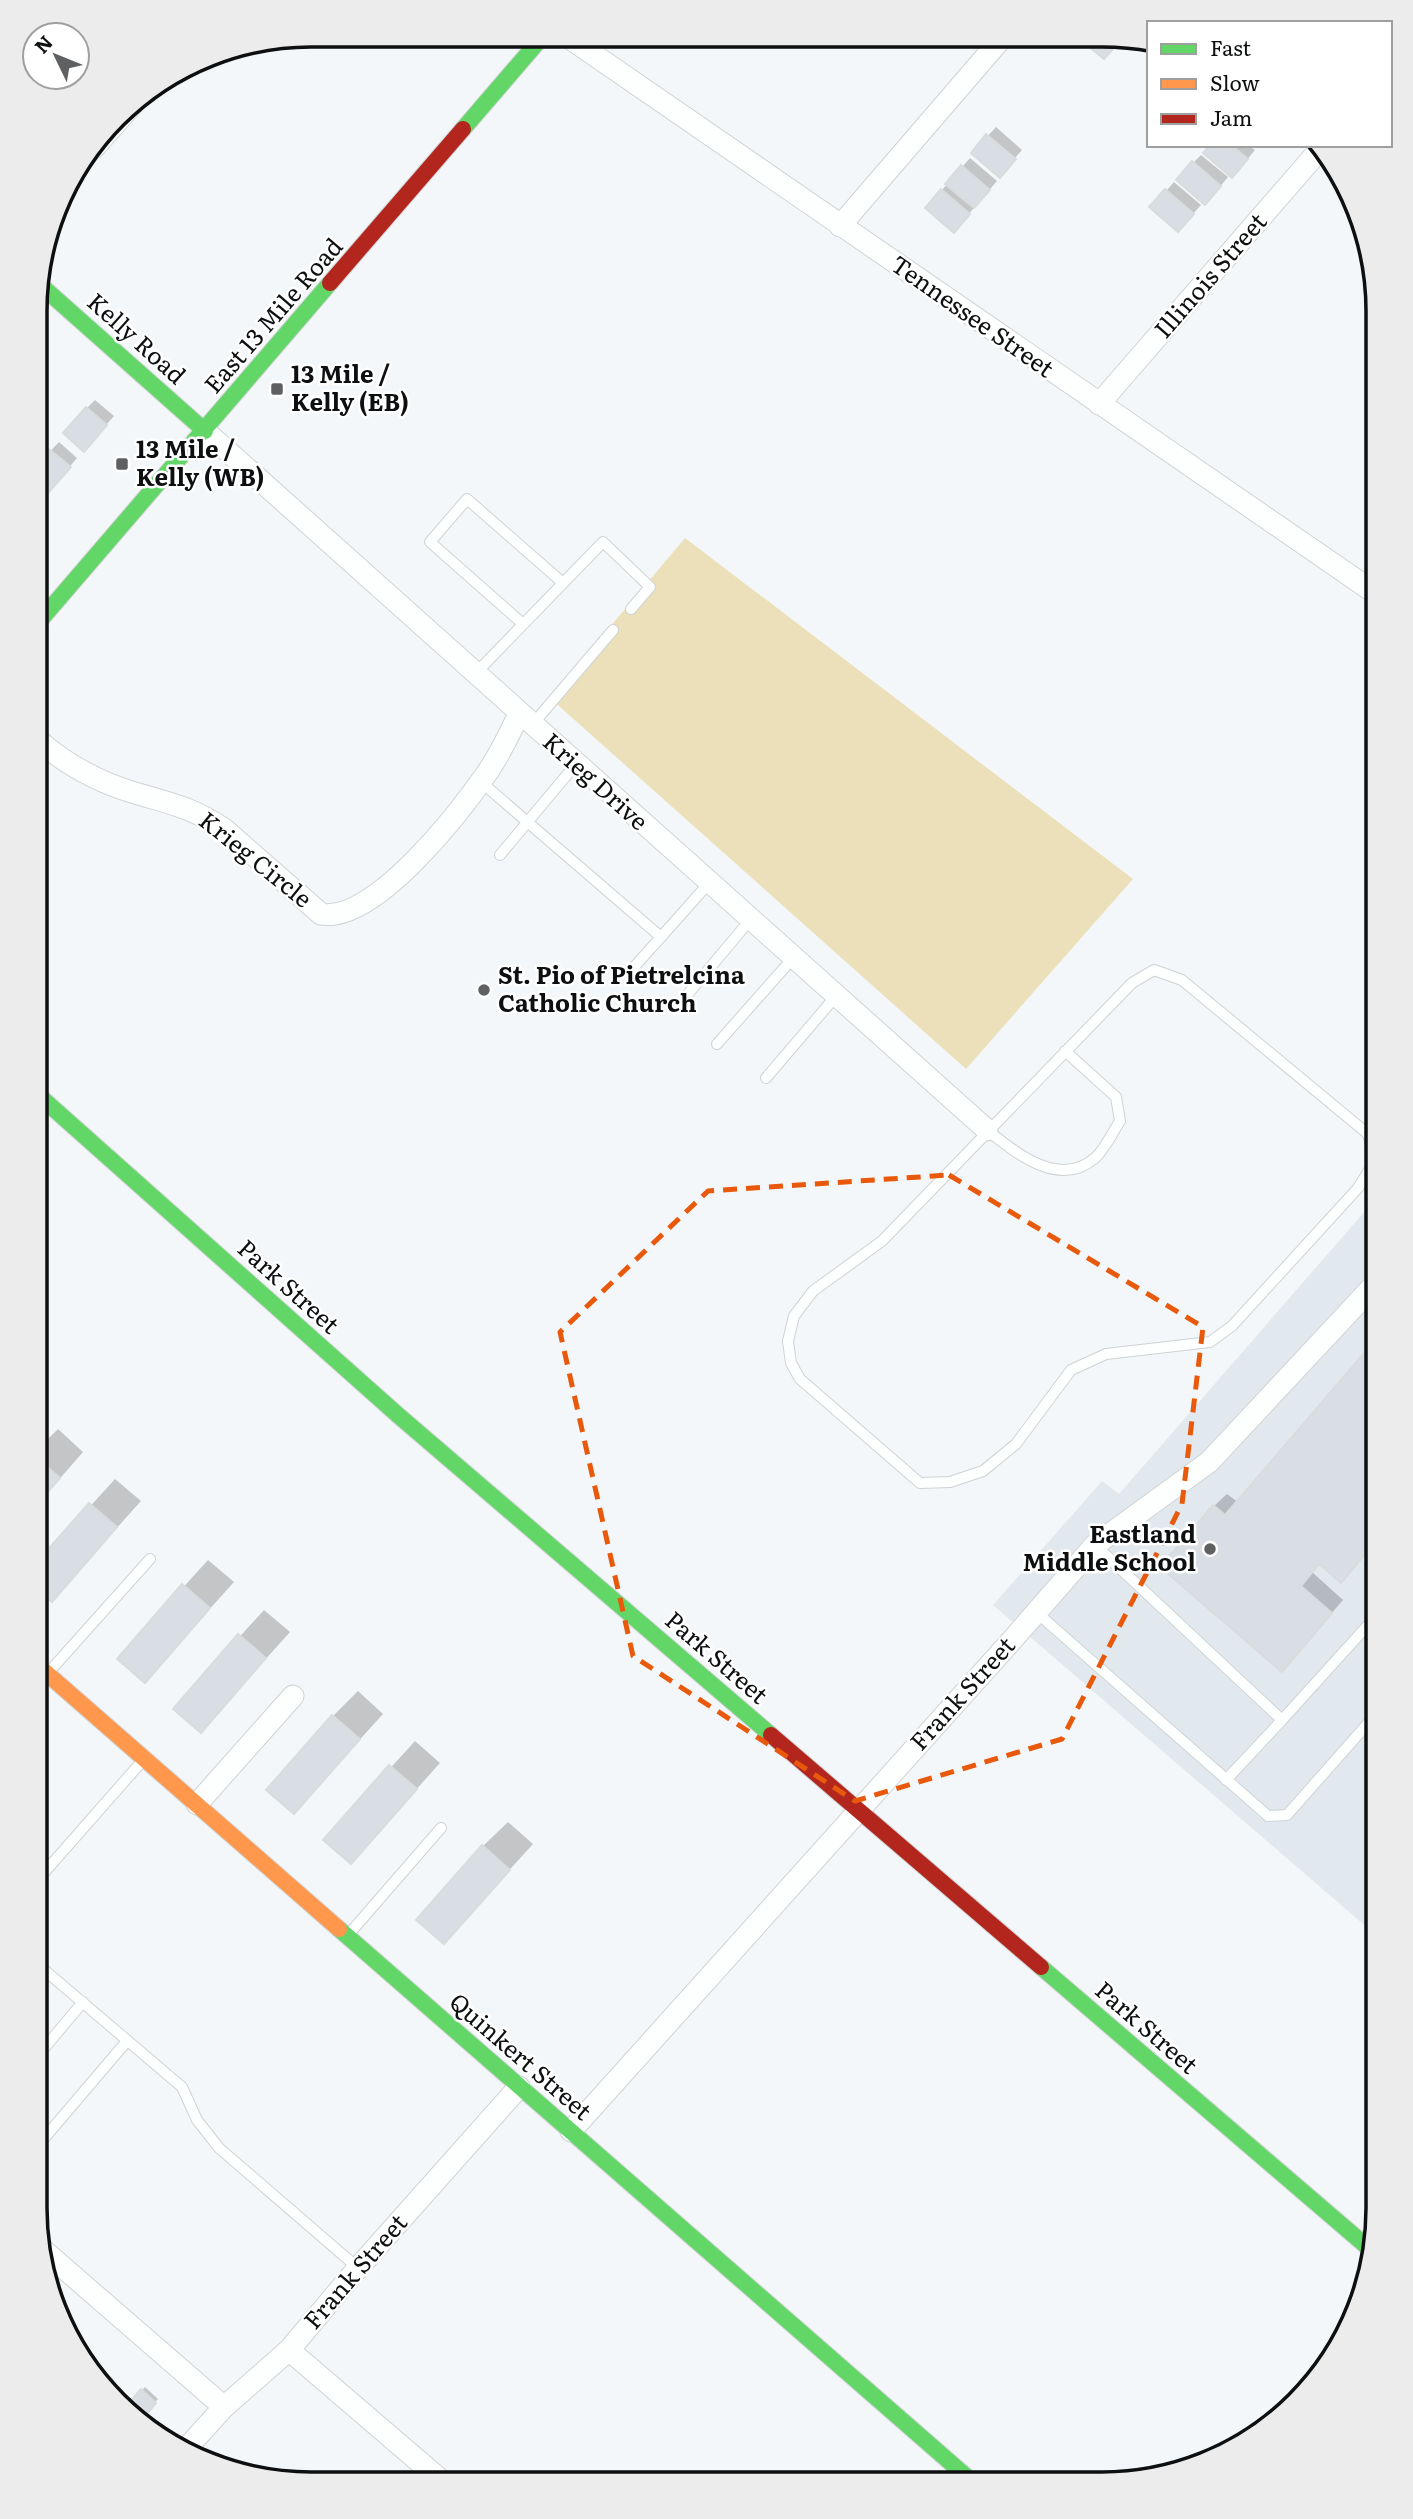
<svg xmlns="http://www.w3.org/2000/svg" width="1413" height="2519" font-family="Literata,serif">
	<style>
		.built { fill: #e1e9ef }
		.green { fill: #ebe0b9 }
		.shadow { fill: #0003 }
		.building { fill: #d8dee3; stroke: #d9dcdd; stroke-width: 2 }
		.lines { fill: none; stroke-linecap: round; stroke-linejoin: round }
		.lane-casing { stroke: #d0d3d4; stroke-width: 12 }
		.street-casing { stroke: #d0d3d4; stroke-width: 23 }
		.fast-casing { stroke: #d0d3d4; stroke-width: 18 }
		.slow-casing { stroke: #d0d3d4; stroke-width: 18 }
		.jam-casing { stroke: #d0d3d4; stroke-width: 18 }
		.lane { stroke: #fdfefe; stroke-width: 10 }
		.street { stroke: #fdfefe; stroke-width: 21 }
		.fast { stroke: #63d668; stroke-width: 16 }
		.slow { stroke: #ff974d; stroke-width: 16 }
		.jam { stroke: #b3261e; stroke-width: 16 }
		.marked { fill: none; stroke: #e8590c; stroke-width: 5; stroke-dasharray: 14 9; stroke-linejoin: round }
		.poi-dot { fill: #5e6062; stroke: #fff; stroke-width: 2.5 }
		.labels { text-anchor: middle; stroke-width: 5; stroke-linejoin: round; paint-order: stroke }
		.street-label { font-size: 24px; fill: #0d0f10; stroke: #fff }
		.poi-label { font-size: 24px; font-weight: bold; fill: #0d0f10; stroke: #fff; text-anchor: start }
		.rim { fill: none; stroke: #0d0f10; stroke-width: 3.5 }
	</style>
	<rect width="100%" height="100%" fill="#f4f7f9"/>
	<path class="built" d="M1378,1196l-1,740 -384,-331 109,-124 17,13z"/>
	<path class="green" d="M685,538l448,341 -167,190 -416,-371z"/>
	<path class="shadow" d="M996,127l26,23 -15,17 -34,-15z
		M1212,145h36l7,5 -15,18z
		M1201,155l27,22 -15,18 -20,-32z
		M970,158l27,23 -35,41 -20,-32z
		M1174,182l27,23 -15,17 -34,-15z
		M95,400l19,16 -22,25 -5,-33z
		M59,442l18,16 -21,25 -19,-18z
		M37,491l6,5 -6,6z
		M58,1429l25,23 -47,54v-55z
		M115,1479l26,22 -89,99 -16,-14v-20z
		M1227,1494l93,69 -8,9 31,28 -49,57 -80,-151z
		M208,1560l26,22 -89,99 -26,-23z
		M264,1610l26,22 -89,99 -26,-23z
		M358,1691l25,23 -89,98 39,-96z
		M415,1741l25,22 -89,99 -25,-23z
		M508,1822l25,22 -89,98 39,-96z
		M60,2309l14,12 -8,9 -9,-18z
		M145,2387l13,12 -15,17 -14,-11z
		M116,2398l16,14 -3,3 -14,-16z"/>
	<path class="building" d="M1081,40h38l1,1 -16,18z
		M986,134l30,25 -16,19 -29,-25z
		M1210,145h21l17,14 -16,19 -29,-25z
		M1192,161l29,25 -16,19 -29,-25z
		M961,165l29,25 -16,18 -29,-24z
		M941,189l29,25 -16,19 -29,-25z
		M1165,189l29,25 -16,18 -29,-25z
		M86,407l21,18 -23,27 -21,-19z
		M49,449l22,18 -23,26 -11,-9v-21z
		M1378,1337v202l-37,44 -22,-19 -18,22 31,27 -50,59 -122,-105 53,-62 12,10z
		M36,1457l24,21 -24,27z
		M89,1503l28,24 -65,75 -16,-14v-25z
		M182,1584l28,24 -65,75 -28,-24z
		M238,1634l28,24 -65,75 -28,-24z
		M332,1715l28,24 -66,75 -28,-24z
		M389,1765l28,24 -66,75 -28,-24z
		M482,1845l28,25 -66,74 -28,-24z
		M58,2313l14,12 -5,6z
		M141,2389l15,14 -13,16 -16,-14z"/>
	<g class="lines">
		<g class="lane-casing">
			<path id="lane" d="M523,624l-93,-82 37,-43 96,84
				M475,674l128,-132 47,45 -19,22
				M532,725l81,-95
				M481,782l180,155 48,-54
				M500,855l76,-91
				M634,967l27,-30
				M1154,970l28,10 186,154 7,27 -17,27 -126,138 -22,16 -104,12 -35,16 -55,74 -33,27 -33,11 -30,1 -120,-104 -9,-16 -3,-22 6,-25 19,-25 69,-50 250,-258z
				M677,1007l73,-87
				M717,1044l76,-86
				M766,1078l70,-82
				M987,1130c29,23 72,59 108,28 10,-9 17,-25 25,-37l-4,-24 -51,-46
				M1095,1545l187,175 96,-106
				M1036,1612l232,204 19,-1 91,-103
				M49,1672l101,-113
				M1226,1780l56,-60
				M35,1883l109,-124
				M349,1934l92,-106
				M35,1962l147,125 15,33 22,28 139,120
				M35,2059l48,-57
				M35,2149l92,-108"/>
		</g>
		<g class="street-casing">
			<path id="street" d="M568,37l810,558
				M94,148l46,-52
				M840,226l161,-187
				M1099,404l223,-257
				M205,431l782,699
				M37,739c28,25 61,43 98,54 37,11 56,14 89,36l97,85c53,10 140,-103 168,-144 12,-18 21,-37 30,-56
				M197,1804l96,-108
				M571,2131l442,-492 82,-94 114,-83 169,-181
				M42,2249l182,158
				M289,2350l154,132
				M185,2450l39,-43 65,-57 69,-82 161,-181"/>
		</g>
		<g class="fast-casing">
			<path id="fast" d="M463,129l80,-93
				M37,282l168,149
				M37,624l293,-341
				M36,1093l363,323 372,319
				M339,1929l636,555
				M1041,1967l331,284"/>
		</g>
		<g class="slow-casing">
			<path id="slow" d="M36,1664l303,265"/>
		</g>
		<g class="jam-casing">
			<path id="jam" d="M330,283l133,-154
				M771,1735l270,232"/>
		</g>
		<use href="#lane" class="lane"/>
		<use href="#street" class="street"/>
		<use href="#fast" class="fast"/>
		<use href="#slow" class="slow"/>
		<use href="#jam" class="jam"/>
	</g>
	<path class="marked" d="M949,1175l254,152 -21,177 -120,235 -207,62 -222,-145 -73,-324 148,-141z"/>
	<g class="poi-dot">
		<rect x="270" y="382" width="14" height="14" rx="3.5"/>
		<rect x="115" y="457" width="14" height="14" rx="3.5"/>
		<circle cx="484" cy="990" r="7"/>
		<circle cx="1210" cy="1549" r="7"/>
	</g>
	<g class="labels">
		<g class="street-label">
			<text transform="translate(1211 276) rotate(-49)" y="8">Illinois Street</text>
			<text transform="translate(274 316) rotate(-49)" y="8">East 13 Mile Road</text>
			<text transform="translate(972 317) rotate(35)" y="8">Tennessee Street</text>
			<text transform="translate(136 339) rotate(42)" y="8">Kelly Road</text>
			<text transform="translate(595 782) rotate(42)" y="8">Krieg Drive</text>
			<text transform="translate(255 860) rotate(39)" y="8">Krieg Circle</text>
			<text transform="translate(288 1287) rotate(42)" y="8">Park Street</text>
			<text transform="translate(716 1658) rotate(41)" y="8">Park Street</text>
			<text transform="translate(963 1694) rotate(-48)" y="8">Frank Street</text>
			<text transform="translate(1146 2028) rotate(41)" y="8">Park Street</text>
			<text transform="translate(520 2057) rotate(41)" y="8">Quinkert Street</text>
			<text transform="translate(356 2272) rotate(-49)" y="8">Frank Street</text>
		</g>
		<g class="poi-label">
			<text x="291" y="383">13 Mile /<tspan x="291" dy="28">Kelly (EB)</tspan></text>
			<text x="136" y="458">13 Mile /<tspan x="136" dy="28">Kelly (WB)</tspan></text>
			<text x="498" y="984">St. Pio of Pietrelcina<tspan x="498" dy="28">Catholic Church</tspan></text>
			<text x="1196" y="1543" text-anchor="end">Eastland<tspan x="1196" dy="28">Middle School</tspan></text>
		</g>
	</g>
	<path d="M0 0H1413V2519H0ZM311 47H1102A264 264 0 0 1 1366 311V2208A264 264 0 0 1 1102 2472H311A264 264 0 0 1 47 2208V311A264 264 0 0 1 311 47Z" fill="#ececec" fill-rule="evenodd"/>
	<path class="rim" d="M311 47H1102A264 264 0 0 1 1366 311V2208A264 264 0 0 1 1102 2472H311A264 264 0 0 1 47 2208V311A264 264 0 0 1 311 47Z"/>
	<rect x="1147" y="21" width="245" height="126" fill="#ffffff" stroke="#9e9f9f" stroke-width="2"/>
	<rect x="1161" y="44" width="35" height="10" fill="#63d668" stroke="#9e9f9f" stroke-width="2"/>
	<text x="1210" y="56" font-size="21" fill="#0d0f10">Fast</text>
	<rect x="1161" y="79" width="35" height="10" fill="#ff974d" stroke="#9e9f9f" stroke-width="2"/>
	<text x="1210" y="91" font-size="21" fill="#0d0f10">Slow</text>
	<rect x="1161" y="114" width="35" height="10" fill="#b3261e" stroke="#9e9f9f" stroke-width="2"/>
	<text x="1210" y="126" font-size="21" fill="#0d0f10">Jam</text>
	<g transform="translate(56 56) rotate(313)"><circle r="33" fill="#ffffff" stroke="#9e9f9f" stroke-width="2"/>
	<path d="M0-5L12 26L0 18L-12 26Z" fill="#5e6062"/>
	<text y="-10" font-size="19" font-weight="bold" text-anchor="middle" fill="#0d0f10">N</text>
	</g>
</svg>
